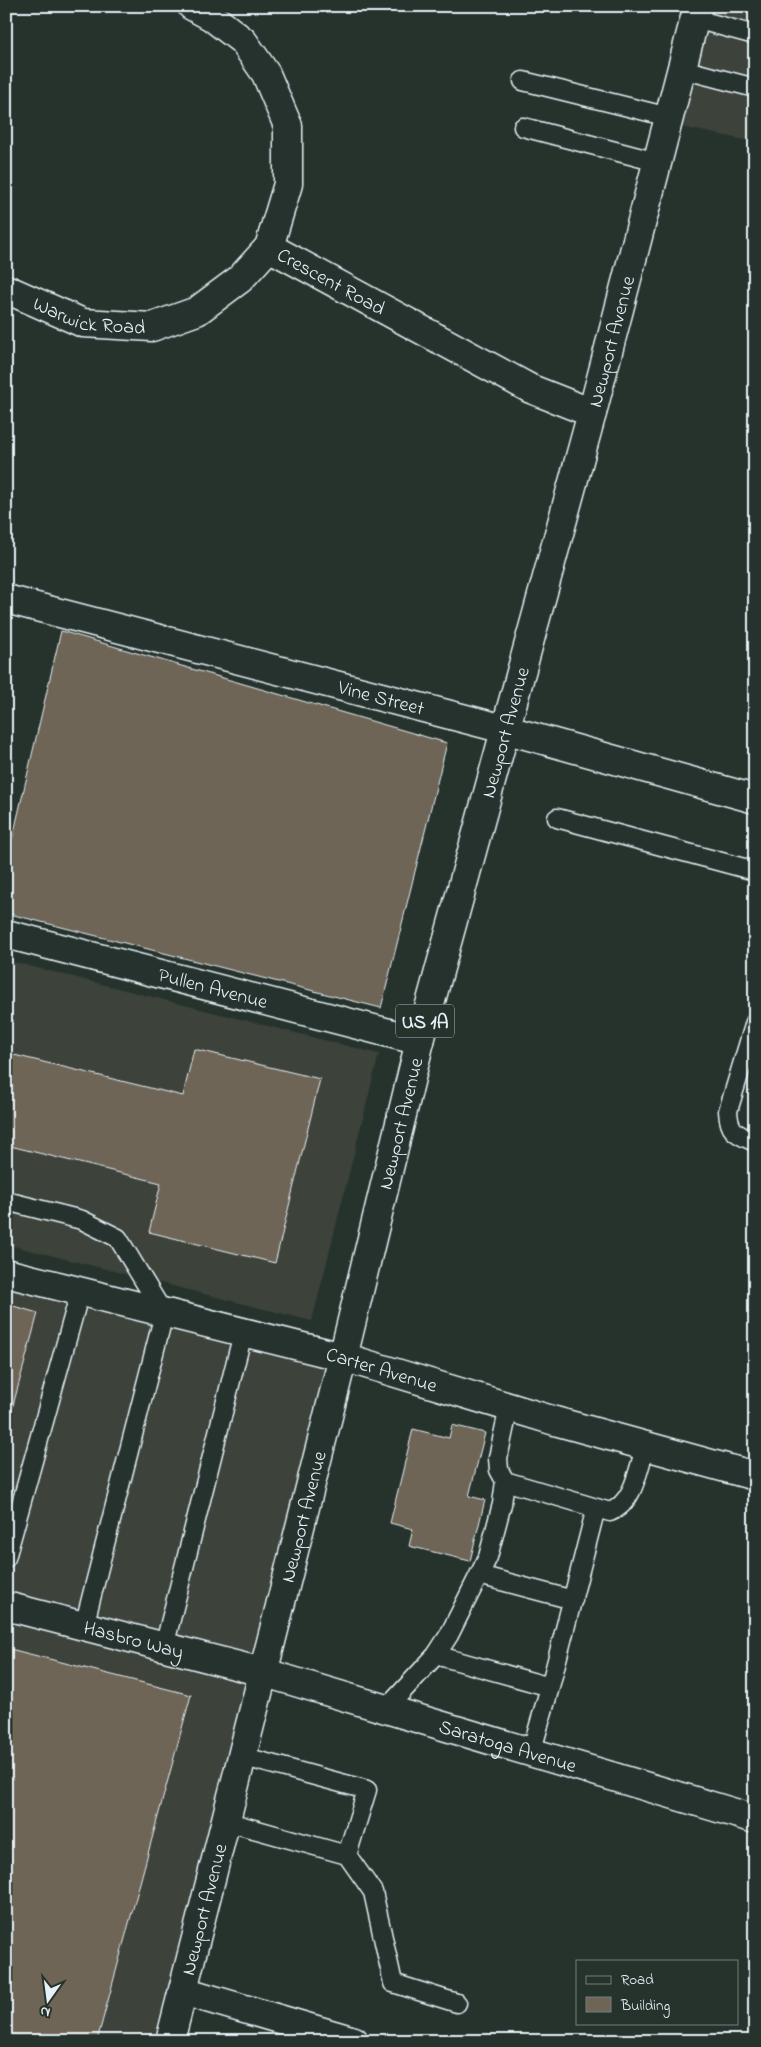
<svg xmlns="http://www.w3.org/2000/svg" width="761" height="2047" font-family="'Indie Flower',sans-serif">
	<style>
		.built { fill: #3c423a }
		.building { fill: #6e6557; stroke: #e8f1f8 }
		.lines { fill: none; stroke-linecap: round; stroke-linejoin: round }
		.service-casing { stroke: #e8f1f8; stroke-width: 21 }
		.minor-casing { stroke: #e8f1f8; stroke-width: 31 }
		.primary-casing { stroke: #e8f1f8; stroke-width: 31 }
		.service { stroke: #26332d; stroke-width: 18 }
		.minor { stroke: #26332d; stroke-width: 28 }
		.primary { stroke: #26332d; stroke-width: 28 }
		.labels { text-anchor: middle; stroke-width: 4; stroke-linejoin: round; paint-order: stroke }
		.shield { fill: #26332d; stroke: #aeb8bb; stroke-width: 1 }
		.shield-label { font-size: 19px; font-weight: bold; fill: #e8f1f8 }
		.street-label { font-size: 20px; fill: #e8f1f8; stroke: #26332d }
	</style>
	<rect width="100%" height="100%" fill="#26332d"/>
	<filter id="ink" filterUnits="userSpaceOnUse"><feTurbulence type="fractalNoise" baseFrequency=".02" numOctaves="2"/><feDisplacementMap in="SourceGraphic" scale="10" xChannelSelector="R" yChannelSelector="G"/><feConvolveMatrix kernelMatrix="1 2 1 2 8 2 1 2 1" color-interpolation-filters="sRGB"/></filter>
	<g filter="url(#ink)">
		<path class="built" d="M692,6h63v136l-88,-18z
			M6,960l373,94 -67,267 -306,-77z
			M6,1265l336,90 -176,686h-160z"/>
		<path class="building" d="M61,631l386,112 -66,265 -375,-95v-47z
			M194,1049l126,30 -45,184 -126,-31 12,-49 -155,-38v-92l177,43z
			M6,1304l32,9 -32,118z
			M452,1425l33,8 -16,63 16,4 -15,61 -61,-15 4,-17 -23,-6 23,-94 36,9z
			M6,1648l185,47 -94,346h-91z"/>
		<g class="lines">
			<g class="service-casing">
				<path id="service" d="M695,19l60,16
					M682,69l73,19
					M523,81l146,36
					M523,127l134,35
					M557,818l198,53
					M755,1022l-27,89c1,22 9,23 27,31
					M6,1201l76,19 36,18 46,76 -80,312
					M509,1407l-11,51 1,12 6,11 -3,23 -14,53 -39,78 -13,20 114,32 46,-179
					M505,1481l105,31c25,-10 28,-44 36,-67
					M6,1558l74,-266
					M479,1575l94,25
					M164,1647l79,-314
					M386,1709l50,-54
					M531,1753l19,-66
					M225,1821l122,34 20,-65 -126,-34
					M347,1855l26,37 20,91 64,20"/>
			</g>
			<g class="minor-casing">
				<g id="minor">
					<path id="s1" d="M269,247l262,142 61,24"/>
					<path id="s2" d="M6,289l77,34 69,4 45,-16 43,-32 29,-32 19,-63v-58l-22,-52 -23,-33 -31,-24 -20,-11"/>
					<path id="s3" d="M6,599l498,130 251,70"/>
					<path id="s4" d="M6,934l414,107"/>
					<path id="s5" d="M6,1273l337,84 212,64 200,55"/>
					<path id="s6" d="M6,1606l256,66 493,147"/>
					<path d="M183,1991l171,50"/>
				</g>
			</g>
			<g class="primary-casing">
				<g id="primary">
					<path id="s7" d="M170,2041l173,-684 77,-316 172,-628 106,-407"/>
				</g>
			</g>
			<use href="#service" class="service"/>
			<use href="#minor" class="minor"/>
			<use href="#primary" class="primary"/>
		</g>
	</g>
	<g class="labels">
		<rect class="shield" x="396" y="1004.5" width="58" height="33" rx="4"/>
		<g class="shield-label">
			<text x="425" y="1028">US 1A</text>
		</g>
		<g class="street-label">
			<text dy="7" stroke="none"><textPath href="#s1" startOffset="71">Crescent Road</textPath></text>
			<text dy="7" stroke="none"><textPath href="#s2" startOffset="89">Warwick Road</textPath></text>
			<text dy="7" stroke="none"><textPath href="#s7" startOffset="1756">Newport Avenue</textPath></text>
			<text dy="7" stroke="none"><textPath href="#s3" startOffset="388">Vine Street</textPath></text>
			<text dy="7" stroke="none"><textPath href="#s7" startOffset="1351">Newport Avenue</textPath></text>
			<text dy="7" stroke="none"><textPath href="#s4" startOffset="214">Pullen Avenue</textPath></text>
			<text dy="7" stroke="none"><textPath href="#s7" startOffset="946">Newport Avenue</textPath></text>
			<text dy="7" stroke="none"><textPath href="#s5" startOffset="388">Carter Avenue</textPath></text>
			<text dy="7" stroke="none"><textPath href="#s7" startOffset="541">Newport Avenue</textPath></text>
			<text dy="7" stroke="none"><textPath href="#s6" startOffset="132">Hasbro Way</textPath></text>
			<text dy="7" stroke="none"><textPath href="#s6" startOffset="521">Saratoga Avenue</textPath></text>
			<text dy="7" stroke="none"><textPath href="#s7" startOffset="136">Newport Avenue</textPath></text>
		</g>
	</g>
	<rect width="761" height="2047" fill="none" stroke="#26332d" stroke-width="25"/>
	<rect x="12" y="12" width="736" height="2022" fill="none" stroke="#e8f1f8" stroke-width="2" filter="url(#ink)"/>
	<rect x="576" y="1960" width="162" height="65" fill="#26332d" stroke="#747f7e"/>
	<rect x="586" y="1976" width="25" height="8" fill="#26332d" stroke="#747f7e"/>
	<text x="621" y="1984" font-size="15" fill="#e8f1f8">Road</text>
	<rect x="586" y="1997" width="25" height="15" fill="#6e6557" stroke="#747f7e"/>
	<text x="621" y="2010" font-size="15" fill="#e8f1f8">Building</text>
	<g transform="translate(48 2000) rotate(194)" stroke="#26332d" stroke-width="4" paint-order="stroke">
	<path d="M0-4L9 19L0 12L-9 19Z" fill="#e8f1f8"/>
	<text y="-8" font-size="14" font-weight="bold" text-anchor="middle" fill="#e8f1f8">N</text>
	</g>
</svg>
